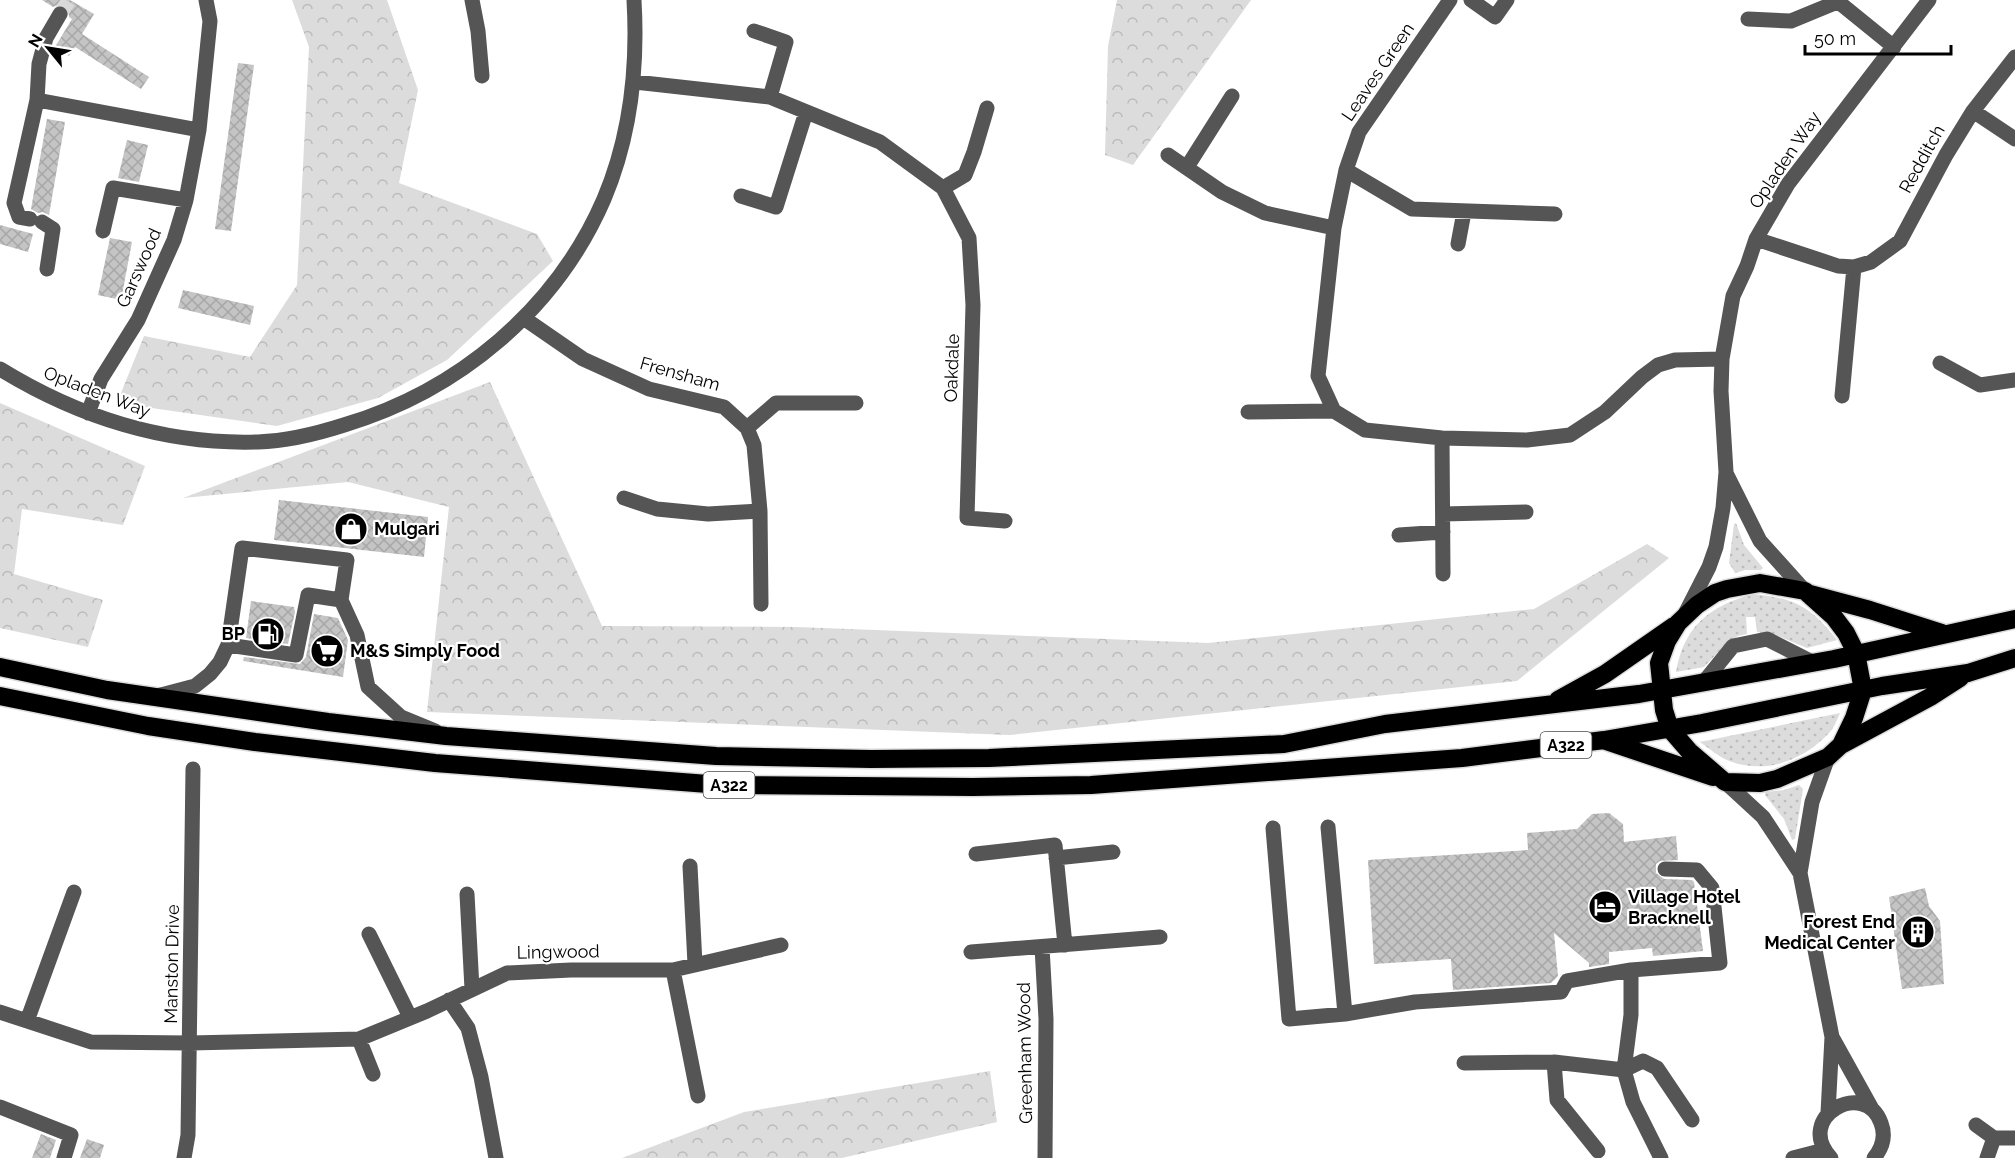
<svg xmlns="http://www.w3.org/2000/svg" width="2015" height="1158" font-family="Raleway,sans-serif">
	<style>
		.grass { fill: url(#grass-dots) }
		.forest { fill: url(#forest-crowns) }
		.building { fill: url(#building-cross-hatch) }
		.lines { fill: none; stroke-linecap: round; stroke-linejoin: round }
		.minor-tunnel { stroke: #d9d9d9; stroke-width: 15; stroke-dasharray: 15 8; stroke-linecap: butt }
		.highway-casing { stroke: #dbdbdb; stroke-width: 21 }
		.minor { stroke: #555; stroke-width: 15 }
		.highway { stroke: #000; stroke-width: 18 }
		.labels { text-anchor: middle; stroke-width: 4.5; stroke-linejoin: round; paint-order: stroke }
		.shield { fill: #fff; stroke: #4c4c4c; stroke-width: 1.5 }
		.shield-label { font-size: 16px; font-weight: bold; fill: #000 }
		.street-label { font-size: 18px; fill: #000; stroke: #fff }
		.poi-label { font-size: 18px; font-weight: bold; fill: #000; stroke: #fff; text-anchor: start }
	</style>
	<defs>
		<pattern id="grass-dots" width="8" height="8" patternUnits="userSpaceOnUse" patternTransform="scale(1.5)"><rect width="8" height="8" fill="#dcdcdc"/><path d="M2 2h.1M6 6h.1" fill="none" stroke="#bbb" stroke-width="1.8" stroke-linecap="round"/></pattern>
		<pattern id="forest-crowns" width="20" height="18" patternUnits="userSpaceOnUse" patternTransform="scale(1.5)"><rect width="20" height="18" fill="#dcdcdc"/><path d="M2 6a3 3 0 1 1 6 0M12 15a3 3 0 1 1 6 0" fill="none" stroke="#bbb"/></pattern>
		<pattern id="building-cross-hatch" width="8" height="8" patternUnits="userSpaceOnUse" patternTransform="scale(1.5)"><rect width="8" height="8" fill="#c4c4c4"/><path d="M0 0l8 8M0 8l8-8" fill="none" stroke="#a7a7a7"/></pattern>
	</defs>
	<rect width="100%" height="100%" fill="#fff"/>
	<path class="grass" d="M1736,523l8,22 19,23 -2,2h-16l-10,3 -6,-10 5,-39z
		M1752,594c42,4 59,12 85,46l-30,8 -29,-12 -21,-4 -2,-15h-9l1,17 -9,2 -13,9 -21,22 -28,5c8,-46 33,-65 76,-78z
		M1840,713c-3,7 -6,15 -11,20 -25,27 -62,41 -97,29 -12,-4 -22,-13 -32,-20z
		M1799,785l4,4 -8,50 -3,1 -8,-21 -19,-24v-3l19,-2z"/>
	<path class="forest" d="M292,0h95l31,90 -19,93 138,51 16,27 -106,99 -69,38 -101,28 -160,-23 27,-67 106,21 47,-72 12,-238z
		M1117,0h134l-118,165 -28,-10 3,-109z
		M490,382l112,244 195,1 411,16 326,-34 113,-65 22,14 -152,123 -507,54 -583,-23 22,-205 -101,-25 -165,16z
		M0,403l145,63 -22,59 -101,-16 -8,65 89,26 -15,47 -88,-19z
		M990,1071l7,51 -155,36h-220l122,-46z"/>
	<path class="building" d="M42,0h28l24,14 -12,20 67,43 -8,12 -66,-42 -6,9 -14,-9 17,-28 -3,-2v-7l-4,-4 -6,-2 -6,3z
		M238,63l16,2 -23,166 -16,-2z
		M47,119l18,3 -16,93 -6,-3 -5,1 -7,-4z
		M127,140l21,5 -9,37 -21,-4z
		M0,225l33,9 -5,18 -28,-8z
		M110,238l22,4 -11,58 -23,-5z
		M183,290l71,16 -4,19 -72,-17z
		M279,500l149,17 -4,40 -150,-17z
		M251,601l43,6 1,5 -7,32 -42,-6z
		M314,614l24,4 10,22 -5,37 -100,-16 1,-4 56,7 6,-7z
		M1609,813l14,11 1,18 52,-6 2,24 -18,1 -4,3v9l8,6 28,1 2,2 9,69 -50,5 -1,-8 -43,4v12l-20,3v-4l-35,-30 4,43 -7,7 -98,7 -2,-31 -77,5 -6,-104 160,-10 -1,-17 50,-4 15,-15z
		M1925,888l4,18 11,15 4,63 -42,5 -13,-92z
		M41,1134l15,6 -6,18h-18z
		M87,1139l17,6 -4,13h-20z"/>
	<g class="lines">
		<path class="minor-tunnel" d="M60,14l9,-14"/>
		<g class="highway-casing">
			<path id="highway" d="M1760,583l45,8 29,26 12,16 10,20 7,37 -9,28 -13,27 -13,12 -51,22 -17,4 -35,-1 -36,-31 -19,-22 -6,-19 -5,-47 8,-22 11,-18 19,-18 18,-12 12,-4z
				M1810,594l60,16 72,23
				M0,667l107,23 221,32 118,14 270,20 155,3 118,-1 295,-14 101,-20 254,-30 195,-35 181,-40
				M0,696l148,30 107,16 180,21 286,22 252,2 118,-2 371,-27 142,-18 98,-17 180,-37 86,-13 47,-15
				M1558,700l47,-26 69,-48
				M1606,741l107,36
				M1841,745l91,-49 28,-18"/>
		</g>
		<path class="minor" d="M472,0l6,31 4,45
			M1450,0l-91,132 -13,38 -12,58 -16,148 16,35 31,19 77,8 85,2 43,-5 35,-23 37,-35 16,-12 17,-5 47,-1
			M1471,0l24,17 12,-17
			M1836,0l58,47
			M1748,19l43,2 46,-19
			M754,31l32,11 -16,55
			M635,82l135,15 110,45 63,46 26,50 4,67 -6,213 38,3
			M37,100l162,30
			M1973,111l42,28
			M1168,155l54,37 43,21 69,15
			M1187,167l45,-71
			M1346,170l66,39 143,5
			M943,188l22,-13 9,-23 13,-44
			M741,196l35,11 30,-95
			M30,219l-11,-2 -5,-14 23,-103 2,-36 7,-26 14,-24
			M42,222l11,7 -6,40
			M103,231l10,-43 73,12
			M1756,239l82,27 16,1 17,-5 29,-21 46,-86 27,-44 42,-54
			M1458,244l6,-32
			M525,319l58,40 66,30 75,18 23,21 7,17 6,66 1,93
			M1940,363l40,22 35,-5
			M0,369c78,48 166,76 258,73 30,-1 58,-8 86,-17 114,-34 212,-115 260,-226 27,-64 34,-131 30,-199
			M1842,396l12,-129
			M1248,412l86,-1
			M88,413l13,-34 37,-59 36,-80 12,-40 13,-70 11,-109 -4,-21
			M747,428l29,-25h80
			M1442,438l1,136
			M1727,475l33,66 45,50
			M624,498l33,11 51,5 52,-3
			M1443,514l83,-2
			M1399,535l44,-3
			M1686,612l23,-45 7,-20 7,-39 3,-36 -5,-81 1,-32 11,-63 14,-30 9,-27 32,-55 141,-184
			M228,645l68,10 12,-60 33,5
			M1703,683l30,-37 34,-7 47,24
			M157,696l38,-10 15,-12 10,-12 8,-17 14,-97 105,12 -6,40 16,35 11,52 33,30 34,14
			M1725,782l38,35 37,56
			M1328,827l17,187
			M1273,828l16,191 56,-5 70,-12 146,-10 6,-11 64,-11v45l-7,55 9,32 28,56
			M976,854l79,-9 10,100
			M1056,858l57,-6
			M690,866l5,98
			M467,894l5,95
			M369,934l41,83
			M1042,947l4,72 -1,139
			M971,952l189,-15
			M673,970l25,126
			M1631,970l89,-7 -8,-75 -15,-18 -32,-1
			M449,1000l19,28 13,49 15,81
			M0,1012l91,30 99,1 169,-4 68,-28 80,-38 64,-3h102l108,-25
			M27,1021l47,-129
			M1832,1037l40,72
			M359,1039l14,35
			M1554,1062l3,38 41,51
			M1464,1063l90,-1 70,8 19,-9 14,7 35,52
			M0,1107l71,28 -7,23
			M1828,1113l4,-76 -32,-164 12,-71 16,-45
			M1976,1125l18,13h21
			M184,1158l4,-23 5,-366
			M1793,1158l31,-8
			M1831,1158c-38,-41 34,-80 50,-35 5,13 2,24 -7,35
			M1987,1158l7,-20"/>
		<use href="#highway" class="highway"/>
	</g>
	<defs>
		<g id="shop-disc" transform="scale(1.725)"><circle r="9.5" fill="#000" stroke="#fff"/><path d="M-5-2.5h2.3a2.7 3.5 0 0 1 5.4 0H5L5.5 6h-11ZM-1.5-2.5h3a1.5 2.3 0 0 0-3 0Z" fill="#fff"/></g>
		<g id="fuel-disc" transform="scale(1.725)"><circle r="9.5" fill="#000" stroke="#fff"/><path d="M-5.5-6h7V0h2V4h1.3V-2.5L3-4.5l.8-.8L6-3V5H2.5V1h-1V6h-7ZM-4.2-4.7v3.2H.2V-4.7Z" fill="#fff"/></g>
		<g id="supermarket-disc" transform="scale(1.725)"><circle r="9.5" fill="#000" stroke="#fff"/><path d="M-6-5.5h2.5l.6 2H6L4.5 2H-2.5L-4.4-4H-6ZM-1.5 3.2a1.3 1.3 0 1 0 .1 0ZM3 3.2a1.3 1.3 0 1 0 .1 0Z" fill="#fff"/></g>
		<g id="hotel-disc" transform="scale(1.725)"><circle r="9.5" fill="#000" stroke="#fff"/><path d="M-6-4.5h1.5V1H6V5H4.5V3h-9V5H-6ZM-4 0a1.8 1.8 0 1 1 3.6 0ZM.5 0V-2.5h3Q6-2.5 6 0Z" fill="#fff"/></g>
		<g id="building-disc" transform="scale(1.725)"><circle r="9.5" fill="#000" stroke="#fff"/><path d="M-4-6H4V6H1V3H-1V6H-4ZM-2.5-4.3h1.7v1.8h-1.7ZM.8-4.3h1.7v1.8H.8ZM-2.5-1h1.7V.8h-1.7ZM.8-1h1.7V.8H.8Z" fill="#fff"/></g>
	</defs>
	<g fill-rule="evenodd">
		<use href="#shop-disc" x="351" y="529"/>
		<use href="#fuel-disc" x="268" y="634"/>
		<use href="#supermarket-disc" x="327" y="651"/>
		<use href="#hotel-disc" x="1605" y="907"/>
		<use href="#building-disc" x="1918" y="932"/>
	</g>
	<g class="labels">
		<g class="shield">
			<rect x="1540.5" y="732" width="51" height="26" rx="4.5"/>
			<rect x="703.5" y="772" width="51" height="26" rx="4.5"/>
		</g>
		<g class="shield-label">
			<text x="1566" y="751">A322</text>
			<text x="729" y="791">A322</text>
		</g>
		<g class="street-label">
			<text transform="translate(1378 72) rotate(-56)" y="6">Leaves Green</text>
			<text transform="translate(1922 159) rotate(-61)" y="6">Redditch</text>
			<text transform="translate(1785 160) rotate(-56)" y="6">Opladen Way</text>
			<text transform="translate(139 268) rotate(-66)" y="6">Garswood</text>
			<text transform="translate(952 368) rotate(-88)" y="6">Oakdale</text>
			<text transform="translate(680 374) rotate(16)" y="6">Frensham</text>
			<text transform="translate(97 392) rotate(21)" y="6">Opladen Way</text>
			<text transform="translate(558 952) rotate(-1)" y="6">Lingwood</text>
			<text transform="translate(172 964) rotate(-89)" y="6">Manston Drive</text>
			<text transform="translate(1025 1053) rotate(-91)" y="6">Greenham Wood</text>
		</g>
		<g class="poi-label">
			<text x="374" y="535">Mulgari</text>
			<text x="245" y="640" text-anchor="end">BP</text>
			<text x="350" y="657">M&amp;S Simply Food</text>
			<text x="1628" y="903">Village Hotel<tspan x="1628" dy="21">Bracknell</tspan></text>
			<text x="1895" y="928" text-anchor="end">Forest End<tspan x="1895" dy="21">Medical Center</tspan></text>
		</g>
	</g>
	<g transform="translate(48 48) rotate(300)" stroke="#ffffff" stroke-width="4.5" paint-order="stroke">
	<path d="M0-4.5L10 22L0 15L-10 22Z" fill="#000000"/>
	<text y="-9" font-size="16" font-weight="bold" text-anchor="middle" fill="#000000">N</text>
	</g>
	<path d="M1805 45v9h146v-9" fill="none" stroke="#000000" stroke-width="3"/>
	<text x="1814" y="45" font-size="18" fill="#000000" stroke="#ffffff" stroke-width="4.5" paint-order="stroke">50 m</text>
</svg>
